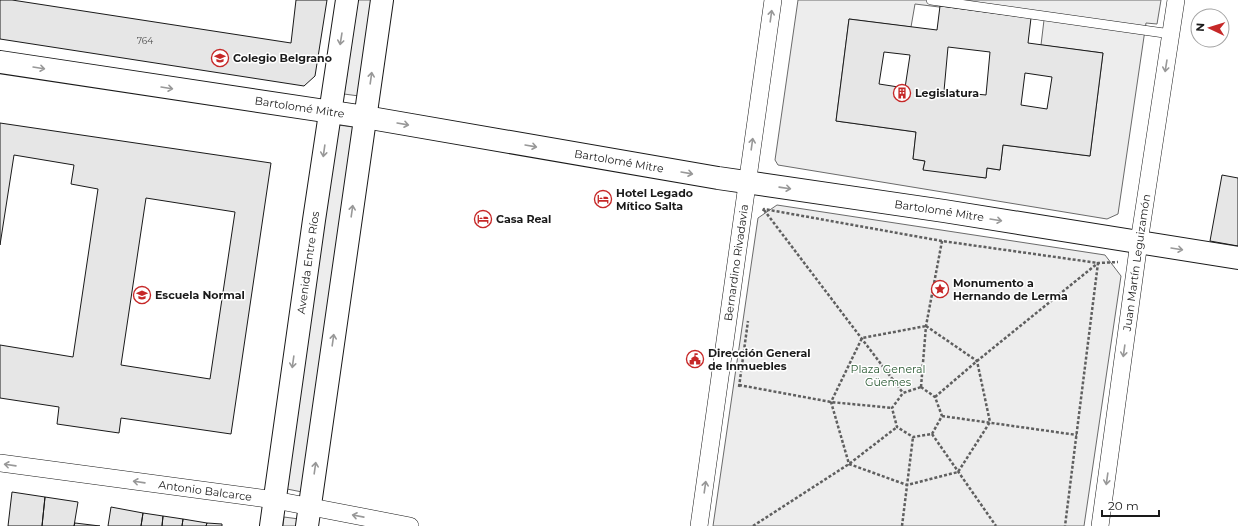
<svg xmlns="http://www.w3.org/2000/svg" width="1238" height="526" font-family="Montserrat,sans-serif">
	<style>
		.built { fill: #ededed; stroke: #6a6a6a; fill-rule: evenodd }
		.building { fill: #e6e6e6; stroke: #1a1a1a; fill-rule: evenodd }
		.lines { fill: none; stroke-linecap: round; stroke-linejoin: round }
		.lane-casing { stroke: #1a1a1a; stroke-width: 10 }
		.street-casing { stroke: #1a1a1a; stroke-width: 18 }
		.secondary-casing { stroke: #1a1a1a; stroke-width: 24 }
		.path { stroke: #5f5f5f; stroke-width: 2.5; stroke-dasharray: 3 2; stroke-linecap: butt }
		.lane { stroke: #fff; stroke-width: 9 }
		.street { stroke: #fff; stroke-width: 17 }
		.secondary { stroke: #fff; stroke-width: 22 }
		.oneway { stroke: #989898 }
		.labels { text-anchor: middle; stroke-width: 3; stroke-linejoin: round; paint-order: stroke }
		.number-label { font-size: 9px; fill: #4d4d4d }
		.poi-label { font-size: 11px; font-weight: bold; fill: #1a1a1a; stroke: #fff; text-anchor: start }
		.street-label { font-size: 11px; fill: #1a1a1a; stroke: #fff }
		.park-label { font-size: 11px; fill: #2b5a34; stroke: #fff }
	</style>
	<rect width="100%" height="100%" fill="#fff"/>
	<path class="built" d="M358,0h15l-14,96 -15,-2z
		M798,0h363l-4,24 -11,-1 -28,191 -11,5 -329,-54 -3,-5zM915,4l129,16 -3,25 62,8 -13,103 -87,-11 -3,25 -13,-2 -1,10 -63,-9 2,-8 -12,-2 3,-27 -80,-11 13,-102 62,8z
		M338,125l15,2 -51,365 -15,-3z
		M777,205l328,50 16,21 -37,250h-371l45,-308z
		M284,517l15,2 -1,7h-15z"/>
	<path class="building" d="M0,0h12l279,43 5,-43h31l-12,76 -11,10 -304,-47z
		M940,6l91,12 -3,25 75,10 -13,103 -87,-11 -3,25 -13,-2 -1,10 -63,-8 2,-9 -12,-2 3,-27 -80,-11 13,-102 88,11zM948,47l42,5 -4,43 -42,-4zM884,52l26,3 -5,33 -26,-4zM1025,73l27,4 -5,32 -26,-4z
		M0,123l271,40 -40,271 -110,-16 -2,15 -62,-9 2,-17 -59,-9v-53l73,12 25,-168 -27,-5 3,-19 -60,-10 -14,90zM146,198l89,14 -25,167 -89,-14z
		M1222,175l16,3v68l-28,-5z
		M12,492l33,5 -3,29h-34z
		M45,497l33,5 -4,24h-32z
		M111,507l32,6 -2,13h-33z
		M143,513l20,3 -1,10h-21z
		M163,516l20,3 -1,7h-20z
		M183,519l24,4 -1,3h-24z
		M75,523l25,3h-26z
		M207,523l15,1v2h-16z"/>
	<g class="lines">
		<g class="lane-casing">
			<path id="lane" d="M931,0l240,34"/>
		</g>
		<g class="street-casing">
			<g id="street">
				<path id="s1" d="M0,463l275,37 135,26"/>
				<path id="s2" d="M699,526l74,-526"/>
				<path id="s3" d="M1100,526l39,-284 37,-242"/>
			</g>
		</g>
		<g class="secondary-casing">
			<g id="secondary">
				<path id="s4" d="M0,62l365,55 353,61 226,33 294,47"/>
				<path id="s5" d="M271,526l43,-306 33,-220"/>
				<path d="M307,526l75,-526"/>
			</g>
		</g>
		<path class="path" d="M764,210l139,183
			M763,211l1,-2 178,32 156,22 -33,263
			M926,326l51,35 13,61 -32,50 -51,13 -58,-21 -18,-62 31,-64z
			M739,385l92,17 61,6
			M739,387l9,-66
			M921,387l14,10 7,19 -10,18 -19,3 -16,-10 -5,-19 11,-15z
			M921,387l5,-61 16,-85
			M935,397l42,-36 121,-98 20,-1
			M942,416l135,19
			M932,434l64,92
			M753,526l96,-62 48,-37
			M902,526l11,-89"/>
		<use href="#lane" class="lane"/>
		<use href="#street" class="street"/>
		<use href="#secondary" class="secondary"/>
	</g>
	<defs><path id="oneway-shaft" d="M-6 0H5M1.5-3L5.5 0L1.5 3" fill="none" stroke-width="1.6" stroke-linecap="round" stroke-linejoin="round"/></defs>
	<g class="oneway">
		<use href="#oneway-shaft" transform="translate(771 16) rotate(-82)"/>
		<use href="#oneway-shaft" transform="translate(341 39) rotate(99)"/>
		<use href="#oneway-shaft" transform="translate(1166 66) rotate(99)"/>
		<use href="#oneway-shaft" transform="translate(39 68) rotate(9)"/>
		<use href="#oneway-shaft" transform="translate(371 78) rotate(-82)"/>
		<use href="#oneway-shaft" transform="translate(167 88) rotate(9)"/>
		<use href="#oneway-shaft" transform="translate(403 124) rotate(10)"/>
		<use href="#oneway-shaft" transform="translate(752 144) rotate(-82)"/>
		<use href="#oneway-shaft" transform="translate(531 146) rotate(10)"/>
		<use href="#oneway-shaft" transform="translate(324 151) rotate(98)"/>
		<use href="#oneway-shaft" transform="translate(687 173) rotate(10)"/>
		<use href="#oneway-shaft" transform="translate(785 188) rotate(8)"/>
		<use href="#oneway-shaft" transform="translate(352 211) rotate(-82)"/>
		<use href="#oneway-shaft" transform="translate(996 220) rotate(9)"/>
		<use href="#oneway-shaft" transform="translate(1177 249) rotate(9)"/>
		<use href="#oneway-shaft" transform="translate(333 340) rotate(-82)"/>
		<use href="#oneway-shaft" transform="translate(1124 351) rotate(98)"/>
		<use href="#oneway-shaft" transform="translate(293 362) rotate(98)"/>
		<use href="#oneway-shaft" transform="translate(10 465) rotate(-172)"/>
		<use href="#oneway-shaft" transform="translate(315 468) rotate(-82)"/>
		<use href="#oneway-shaft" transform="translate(1107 479) rotate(98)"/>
		<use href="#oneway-shaft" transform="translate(139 482) rotate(-172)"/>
		<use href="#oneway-shaft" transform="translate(705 487) rotate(-82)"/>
		<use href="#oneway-shaft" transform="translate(358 516) rotate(-169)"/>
	</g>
	<defs>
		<g id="school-ring" transform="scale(0.9)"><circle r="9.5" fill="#fff" stroke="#c62828" stroke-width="1.5"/><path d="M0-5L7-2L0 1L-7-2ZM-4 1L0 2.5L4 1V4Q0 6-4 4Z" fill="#c62828"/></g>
		<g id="building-ring" transform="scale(0.9)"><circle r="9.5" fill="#fff" stroke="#c62828" stroke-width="1.5"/><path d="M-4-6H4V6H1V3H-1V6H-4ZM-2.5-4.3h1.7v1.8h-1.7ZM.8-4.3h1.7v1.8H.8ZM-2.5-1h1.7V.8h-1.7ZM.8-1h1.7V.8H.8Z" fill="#c62828"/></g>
		<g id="hotel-ring" transform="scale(0.9)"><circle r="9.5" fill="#fff" stroke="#c62828" stroke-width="1.5"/><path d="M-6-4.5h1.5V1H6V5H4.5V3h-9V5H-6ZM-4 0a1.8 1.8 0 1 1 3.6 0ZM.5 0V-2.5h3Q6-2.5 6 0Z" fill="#c62828"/></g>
		<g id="sight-ring" transform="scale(0.9)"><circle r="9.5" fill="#fff" stroke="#c62828" stroke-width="1.5"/><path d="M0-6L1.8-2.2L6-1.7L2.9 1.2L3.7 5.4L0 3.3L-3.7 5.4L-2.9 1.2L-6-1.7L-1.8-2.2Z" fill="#c62828"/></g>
		<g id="civic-ring" transform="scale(0.9)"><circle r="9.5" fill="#fff" stroke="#c62828" stroke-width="1.5"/><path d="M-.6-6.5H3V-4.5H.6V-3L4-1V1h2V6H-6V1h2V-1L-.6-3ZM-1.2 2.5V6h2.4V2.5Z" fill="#c62828"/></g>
	</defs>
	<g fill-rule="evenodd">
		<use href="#school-ring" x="220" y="58"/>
		<use href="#building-ring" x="902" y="93"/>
		<use href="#hotel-ring" x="603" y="199"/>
		<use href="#hotel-ring" x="483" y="219"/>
		<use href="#sight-ring" x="940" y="289"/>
		<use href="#school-ring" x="142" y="295"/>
		<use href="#civic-ring" x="695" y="359"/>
	</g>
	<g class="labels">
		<g class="number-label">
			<text x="145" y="44">764</text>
		</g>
		<g class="poi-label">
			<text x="233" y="62">Colegio Belgrano</text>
			<text x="915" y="97">Legislatura</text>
			<text x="616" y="197">Hotel Legado<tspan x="616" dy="13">Mítico Salta</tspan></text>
			<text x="496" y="223">Casa Real</text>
			<text x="953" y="287">Monumento a<tspan x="953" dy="13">Hernando de Lerma</tspan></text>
			<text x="155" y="299">Escuela Normal</text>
			<text x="708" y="357">Dirección General<tspan x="708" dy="13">de Inmuebles</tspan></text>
		</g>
		<g class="street-label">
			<text dy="4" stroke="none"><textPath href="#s4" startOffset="303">Bartolomé Mitre</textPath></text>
			<text dy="4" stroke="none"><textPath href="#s4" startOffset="627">Bartolomé Mitre</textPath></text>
			<text dy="4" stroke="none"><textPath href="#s4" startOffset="951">Bartolomé Mitre</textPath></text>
			<text dy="4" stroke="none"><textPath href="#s5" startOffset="266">Avenida Entre Ríos</textPath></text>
			<text dy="4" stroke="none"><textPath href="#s2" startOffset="266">Bernardino Rivadavia</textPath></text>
			<text dy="4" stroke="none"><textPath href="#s3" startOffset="266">Juan Martín Leguizamón</textPath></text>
			<text dy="4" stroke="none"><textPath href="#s1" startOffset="207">Antonio Balcarce</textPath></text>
		</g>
		<g class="park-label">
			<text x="888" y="373">Plaza General<tspan x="888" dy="13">Güemes</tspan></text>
		</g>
	</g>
	<g transform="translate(1210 28) rotate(274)"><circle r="19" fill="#ffffff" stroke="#a3a3a3"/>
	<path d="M0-3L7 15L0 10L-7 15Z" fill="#c62828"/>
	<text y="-6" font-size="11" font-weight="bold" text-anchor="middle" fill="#1a1a1a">N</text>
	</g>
	<path d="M1102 510v6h57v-6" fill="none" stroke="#1a1a1a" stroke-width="2"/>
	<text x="1108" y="510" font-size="12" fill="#1a1a1a" stroke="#ffffff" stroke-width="3" paint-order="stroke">20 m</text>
</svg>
